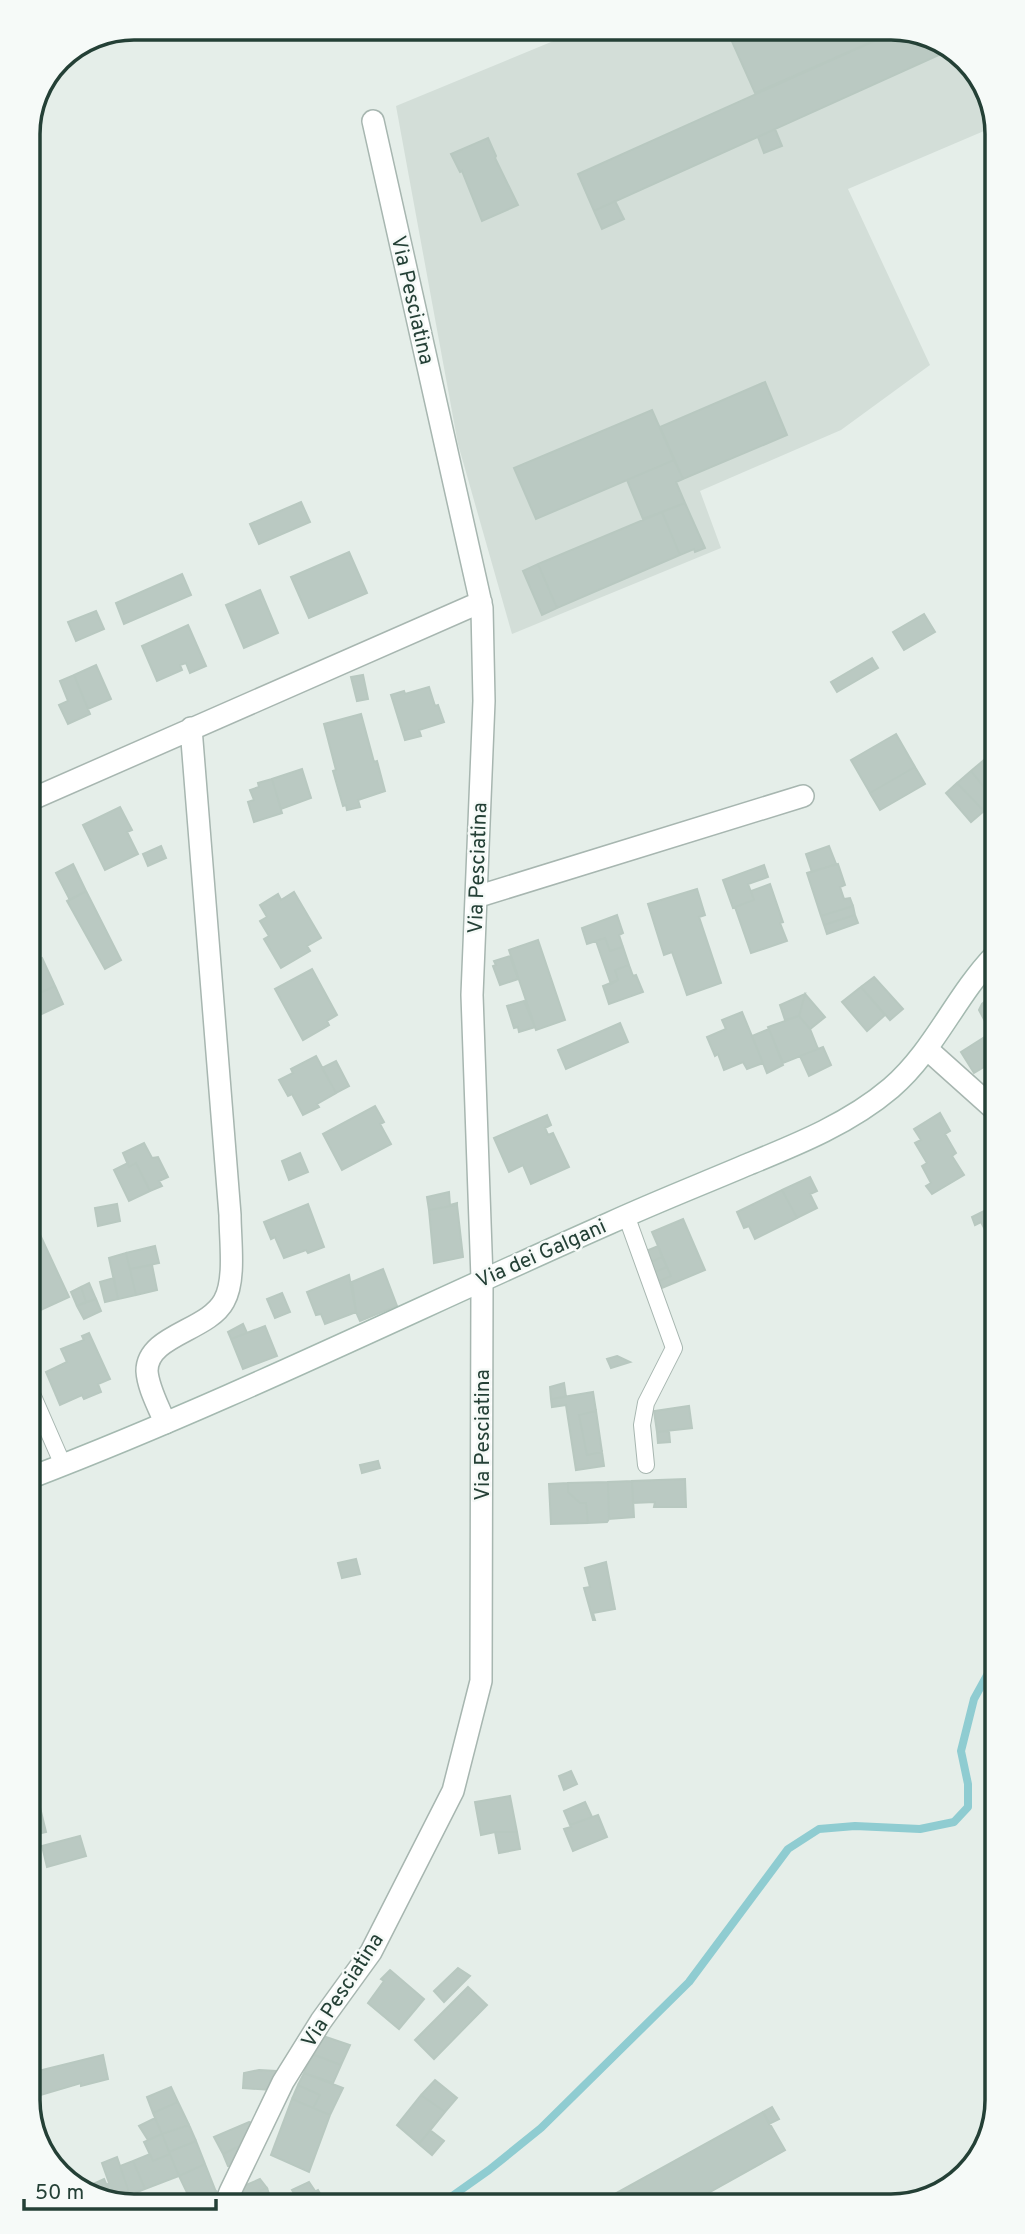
<svg xmlns="http://www.w3.org/2000/svg" width="1025" height="2234" font-family="Overpass,sans-serif">
	<style>
		.built { fill: #d3ded8 }
		.lines { fill: none; stroke-linecap: round; stroke-linejoin: round }
		.stream { stroke: #8fccd1; stroke-width: 8 }
		.building { fill: #bac9c2; stroke: #b8c8c0; stroke-width: 2 }
		.lane-casing { stroke: #a7b6b0; stroke-width: 18 }
		.street-casing { stroke: #a7b6b0; stroke-width: 24 }
		.secondary-casing { stroke: #a4b9b0; stroke-width: 24 }
		.lane { stroke: #fff; stroke-width: 16 }
		.street { stroke: #fff; stroke-width: 21 }
		.secondary { stroke: #fff; stroke-width: 21 }
		.labels { text-anchor: middle; stroke-width: 5; stroke-linejoin: round; paint-order: stroke }
		.street-label { font-size: 21px; fill: #244036; stroke: #f6faf8 }
		.rim { fill: none; stroke: #244036; stroke-width: 3.5 }
	</style>
	<rect width="100%" height="100%" fill="#e5eee9"/>
	<path class="built" d="M585,28h313l58,22 35,50v28l-143,61 82,176 -89,65 -141,61 21,57 -209,86 -54,-190 -62,-338z"/>
	<g class="lines">
		<path class="stream" d="M441,2204l48,-34 52,-42 148,-146 99,-133 31,-20 36,-3 65,3 34,-7 14,-15v-23l-7,-33 13,-52 22,-40"/>
	</g>
	<path class="building" d="M726,28h172l3,1 -146,64z
		M901,29l51,20 -358,162 -16,-37z
		M775,129l7,17 -18,7 -6,-16z
		M488,138l8,18 -1,2 23,47 -36,16 -20,-50 -2,1 -9,-18z
		M615,201l9,18 -22,10 -8,-18z
		M765,382l22,53 -104,44 -23,-52z
		M652,410l22,50 -138,59 -22,-51z
		M674,460l9,19 -7,3 9,21 -42,16 -16,-39z
		M301,502l9,20 -51,22 -9,-20z
		M685,503l20,45 -10,4 -1,-3 -14,6 -18,-43z
		M662,512l18,43 -123,53 -19,-44z
		M349,552l18,41 -58,25 -18,-41z
		M538,564l19,44 -15,7 -19,-44z
		M182,574l9,21 -67,29 -8,-21z
		M260,590l18,43 -34,15 -18,-43z
		M96,611l8,18 -28,12 -8,-19z
		M924,614l11,18 -31,18 -11,-18z
		M188,625l18,41 -16,7 -4,-10 -6,2 2,5 -25,11 -15,-35z
		M872,658l6,10 -41,24 -6,-10z
		M96,665l15,34 -23,10 -14,-34z
		M74,675l16,39 -22,10 -9,-19 9,-4 -8,-20z
		M363,675l5,24 -11,2 -6,-24z
		M429,687l6,19 3,-1 6,17 -25,8 2,6 -16,4 -14,-45 13,-4 1,3z
		M361,714l13,48 3,-1 8,30 -27,9 2,7 -13,3 -1,-5 -3,1 -10,-35 3,-1 -12,-46z
		M896,734l19,33 -45,26 -19,-33z
		M984,760l9,11v7l-10,8 -12,-15z
		M915,767l10,17 -45,26 -10,-17z
		M302,769l9,29 -30,11 -9,-30z
		M971,771l12,15 10,-8v25l-9,8 -27,-28z
		M272,779l10,34 -28,9 -6,-20 6,-2 -4,-10 9,-3 -1,-4z
		M957,783l27,28 -13,11 -25,-29z
		M120,807l12,23 -5,2 11,22 -33,16 -22,-45z
		M161,846l5,12 -18,8 -5,-12z
		M829,846l7,18 -24,8 -6,-18z
		M73,864l13,27 -16,9 -14,-27z
		M838,864l7,21 -5,2 4,12 6,-1 3,8 -32,10 -14,-43z
		M764,865l4,12 -20,7 6,16 -21,8 -10,-28z
		M770,884l13,38 -3,1 7,18 -36,12 -16,-46 19,-7 -3,-9z
		M697,889l8,26 -6,2 22,66 -34,12 -15,-43 -8,3 -16,-51z
		M86,891l35,69 -16,9 -38,-68z
		M294,892l27,46 -14,8 3,5 -29,17 -17,-29 5,-3 -9,-15 7,-4 -7,-12 18,-11 3,6z
		M853,906l2,9 -31,10 -3,-9z
		M617,915l6,18 -4,2 4,12 -13,4 -5,-13 -18,6 -5,-16z
		M855,915l3,8 -31,11 -3,-9z
		M605,938l5,13 13,-4 6,18 -14,5 3,10 -7,4 -15,-43z
		M538,940l27,80 -29,10 -27,-80z
		M510,956l8,23 -18,6 -7,-19 3,-1 -2,-4z
		M42,958l13,28 -24,11v-34z
		M629,965l4,11 3,-1 7,17 -34,12 -6,-18 15,-6 -3,-10z
		M312,969l25,46 -10,6 2,4 -26,15 -28,-51z
		M874,977l29,32 -13,11 -29,-33z
		M55,986l8,18 -32,15v-22z
		M861,987l24,28 -18,16 -25,-29z
		M805,994l20,23 -15,12 -11,-13z
		M805,994l-6,22 -14,4 -5,-15z
		M994,994v27l-7,4 -8,-15 3,-6z
		M524,1001l11,26 -16,5 -1,-5 -4,1 -7,-22z
		M742,1012l21,51 -16,6 -4,-7 -19,8 -6,-16 -3,2 -8,-19 19,-8 -4,-9z
		M799,1016l11,13 8,20 -35,14 -15,-36z
		M620,1023l8,19 -62,27 -8,-19z
		M769,1029l14,36 -16,8 -15,-37z
		M994,1031v30l-20,12 -13,-21z
		M823,1047l8,18 -22,11 -9,-20z
		M316,1056l20,37 -19,11 2,3 -16,8 -11,-21 -4,2 -9,-16 14,-7 -2,-4z
		M336,1061l13,25 -13,7 -14,-25z
		M375,1106l9,16 -4,2 11,20 -49,26 -19,-36z
		M940,1113l10,18 -5,3 11,19 -4,3 12,19 -32,19 -6,-8 5,-3 -9,-17 5,-3 -12,-20 6,-3 -7,-11z
		M547,1115l4,10 -6,3 3,7 5,-2 16,34 -38,17 -8,-19 -14,7 -15,-34z
		M144,1143l8,15 6,-1 10,20 -9,4 3,5 -12,5 -14,-28 -7,4 -6,-14z
		M300,1153l8,19 -19,8 -7,-19z
		M128,1163l1,4 7,-4 14,28 -21,10 -15,-31z
		M810,1177l7,14 -7,3 7,14 -20,10 -15,-28z
		M782,1190l15,28 -42,21 -6,-13 -5,2 -7,-16z
		M449,1192l1,13 7,-2v2l-28,5 -2,-13z
		M117,1204l3,17 -22,5 -3,-18z
		M308,1204l16,43 -16,6 -2,-3 -22,8 -9,-21 -4,2 -7,-17z
		M457,1205l6,52 -29,6 -5,-53z
		M994,1206l1,33 -4,2 -10,-19 -6,3 -3,-8z
		M31,1215l11,24 -11,5z
		M683,1219l22,51 -43,18 -3,-7 12,-5 -19,-44z
		M42,1239l27,58 -37,17 -1,-70z
		M155,1246l4,17 -29,6 -4,-16z
		M658,1246l4,11 -11,5 -5,-11z
		M126,1253l10,42 -18,4 -9,-41z
		M662,1257l5,10 -12,5 -4,-10z
		M152,1265l5,25 -21,5 -6,-26z
		M667,1267l4,9 -12,5 -4,-9z
		M383,1269l14,37 -37,15 -4,-9 -4,-30z
		M349,1275l7,37 -31,12 -4,-10 -5,1 -9,-23z
		M114,1278l4,21 -13,3 -5,-20z
		M89,1283l7,16 -10,3 -5,-15z
		M81,1287l5,15 -9,4 -6,-14z
		M282,1293l8,19 -15,6 -8,-19z
		M96,1299l5,12 -17,8 -7,-13z
		M243,1324l4,9 -16,6 -3,-7z
		M265,1326l12,30 -34,13 -12,-30z
		M89,1333l21,46 -12,5 3,8 -17,7 -2,-4 -22,10 -14,-33 21,-10 -6,-13 23,-9 -2,-4z
		M617,1356l13,6 -19,6 -4,-9z
		M564,1383l2,14 -15,2 -1,-12z
		M593,1392l3,19 -17,4 8,40 15,-3 2,14 -28,4 -10,-65 -14,2 -1,-8z
		M689,1406l3,22 -35,4 -3,-21z
		M596,1411l6,41 -15,3 -8,-40z
		M669,1431l1,11 -12,1 -1,-11z
		M378,1461l2,7 -18,5 -2,-8z
		M685,1479l1,28h-32l1,-5 -22,1 -1,-22z
		M632,1481l2,36 -25,2 -1,-37z
		M608,1482l1,37 -2,3 -19,1 -2,-20h-6l-12,-11v-9z
		M568,1483v9l12,11h6l2,20 -37,1 -2,-40z
		M356,1559l4,15 -18,4 -4,-15z
		M606,1562l9,47 -22,4 2,7h-2l-9,-32 6,-1 -5,-19z
		M571,1771l6,13 -13,6 -5,-14z
		M36,1791l10,41 -13,3v-43z
		M510,1796l7,36h-22l-14,3 -6,-33z
		M585,1802l7,15 -22,8 -6,-14z
		M598,1815l9,22 -34,14 -9,-22 7,-2 -1,-2z
		M495,1832h22l3,17 -21,4z
		M80,1836l6,20 -39,11 -5,-21z
		M458,1968l12,8 -26,26 -10,-11z
		M390,1970l34,29 -25,30 -31,-26 16,-22 -3,-2z
		M468,1987l19,18 -53,54 -19,-19z
		M320,2035l30,10 -9,20 -29,-11z
		M312,2054l29,11 -8,18 -29,-10z
		M103,2055l5,24 -27,7v-3l-47,14v-25z
		M259,2070l17,1 -4,19 -29,-2 1,-15z
		M304,2073l39,15 -13,27 -17,-7 7,-13 -22,-10z
		M435,2080l22,18 -12,14 -24,-17z
		M298,2085l22,10 -7,13 -21,-9z
		M171,2087l7,15 -25,11 -6,-16z
		M421,2095l24,17 -26,32 -22,-19z
		M292,2099l38,16 -21,57 -38,-17z
		M178,2102l11,23 -27,9 -9,-21z
		M772,2107l7,12 -10,5 -6,-12z
		M763,2112l22,38 -93,52h-75l-4,-7z
		M155,2118l7,16 -14,6 -9,-14z
		M249,2122l6,2 -11,20 -21,10 -9,-17z
		M189,2125l7,16 -27,11 -7,-18z
		M430,2130l14,11 -12,14 -13,-11z
		M162,2134l8,20 -17,7 -9,-19z
		M196,2141l9,23 -26,12 -10,-24z
		M244,2144l-12,22h-4l-5,-12z
		M150,2154l3,7 17,-7 9,22 -34,13 -12,-28z
		M117,2157l13,38 -14,6 -3,-1 -6,-15 2,-2 -7,-20z
		M133,2161l12,28 -15,6 -10,-29z
		M205,2164l11,28 -24,11 -13,-27z
		M104,2179l9,21 -31,-11z
		M260,2179l7,9 -23,10 -5,-10z
		M309,2182l6,9 -17,9 -6,-10z
		M267,2188l6,17h-35l-2,-4z
		M318,2190l8,14 -25,1 -3,-5z
		M216,2192l-2,13h-22v-2z"/>
	<g class="lines">
		<g class="lane-casing">
			<path id="lane" d="M626,1215l48,133 -28,55 -4,22 4,40
				M32,1394l31,71"/>
		</g>
		<g class="street-casing">
			<path id="street" d="M30,800l451,-198
				M476,897l327,-101
				M927,1049l67,60
				M165,1423c-6,-16 -17,-35 -18,-52 0,-36 61,-40 77,-70 12,-21 6,-61 6,-86l-39,-487
				M225,2205l5,-13 53,-110 38,-61 50,-69 82,-161 28,-110 1,-402 -10,-284 12,-294 -2,-93 -109,-487"/>
		</g>
		<g class="secondary-casing">
			<path id="secondary" d="M32,1477c196,-75 385,-169 578,-254 46,-21 92,-39 139,-59 49,-20 101,-41 142,-76 43,-37 64,-91 103,-132"/>
		</g>
		<use href="#lane" class="lane"/>
		<use href="#street" class="street"/>
		<use href="#secondary" class="secondary"/>
	</g>
	<g class="labels">
		<g class="street-label">
			<text transform="translate(413 300) rotate(77)" y="7">Via Pesciatina</text>
			<text transform="translate(477 868) rotate(-88)" y="7">Via Pesciatina</text>
			<text transform="translate(541 1253) rotate(-24)" y="7">Via dei Galgani</text>
			<text transform="translate(482 1435) rotate(-90)" y="7">Via Pesciatina</text>
			<text transform="translate(342 1990) rotate(-57)" y="7">Via Pesciatina</text>
		</g>
	</g>
	<path d="M0 0H1025V2234H0ZM134 40H891A94 94 0 0 1 985 134V2100A94 94 0 0 1 891 2194H134A94 94 0 0 1 40 2100V134A94 94 0 0 1 134 40Z" fill="#f6faf8" fill-rule="evenodd"/>
	<path class="rim" d="M134 40H891A94 94 0 0 1 985 134V2100A94 94 0 0 1 891 2194H134A94 94 0 0 1 40 2100V134A94 94 0 0 1 134 40Z"/>
	<path d="M24 2199v10h192v-10" fill="none" stroke="#244036" stroke-width="3.5"/>
	<text x="35" y="2199" font-size="21" fill="#244036" stroke="#f6faf8" stroke-width="5" paint-order="stroke">50 m</text>
</svg>
